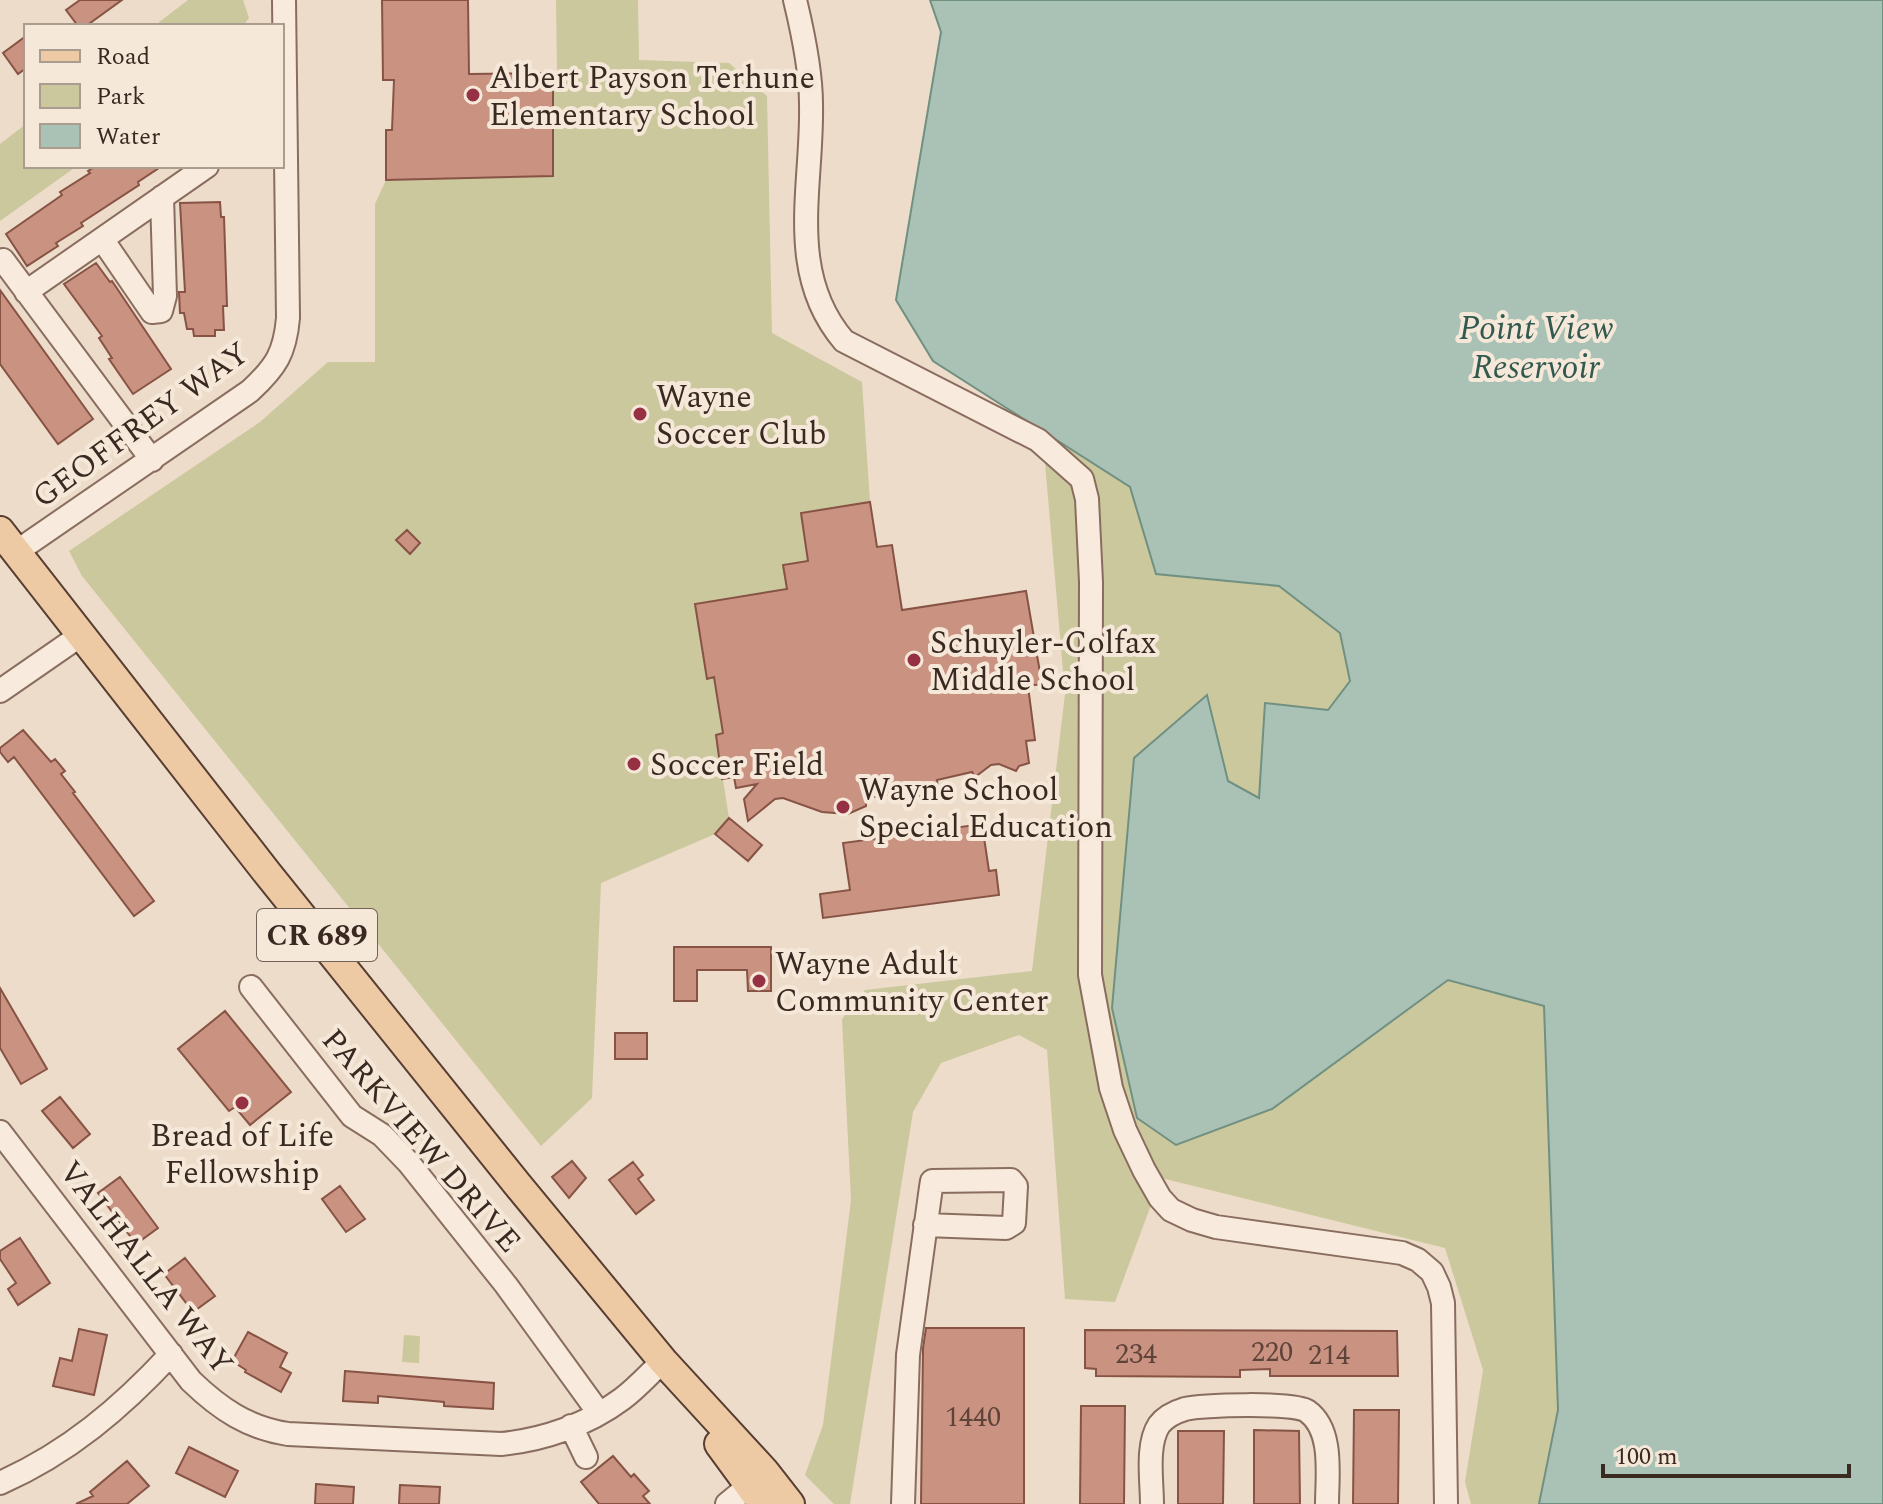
<svg xmlns="http://www.w3.org/2000/svg" width="1883" height="1504" font-family="Spectral,serif">
	<style>
		.green { fill: #cbc89d }
		.water { fill: #aac2b6; stroke: #709082; stroke-width: 2 }
		.building { fill: #c99281; stroke: #875345; stroke-width: 2 }
		.lines { fill: none; stroke-linecap: round; stroke-linejoin: round }
		.minor-casing { stroke: #896d5f; stroke-width: 26 }
		.major-casing { stroke: #573d32; stroke-width: 32 }
		.minor { stroke: #f8ebdd; stroke-width: 22 }
		.major { stroke: #edc9a4; stroke-width: 28 }
		.poi-dot { fill: #963144; stroke: #f5e8d9; stroke-width: 3 }
		.labels { text-anchor: middle; stroke-width: 8; stroke-linejoin: round; paint-order: stroke }
		.number-label { font-size: 28px; fill: #5e4339 }
		.shield { fill: #f5e8d9; stroke: #726258; stroke-width: 2 }
		.shield-label { font-size: 30px; font-weight: bold; fill: #3a2921 }
		.poi-label { font-size: 32px; fill: #3a2921; stroke: #f5e8d9; text-anchor: start }
		.street-label { font-size: 32px; fill: #3a2921; stroke: #f5e8d9 }
		.water-label { font-size: 34px; font-style: italic; fill: #31594f; stroke: #f5e8d9 }
	</style>
	<rect width="100%" height="100%" fill="#eddcc9"/>
	<path class="green" d="M188,0h55l6,18 -6,8h-89z
		M556,0h82l1,60 90,3 38,33 5,237 90,49 8,120 -69,11 7,48 -25,4 4,24 -92,15 12,74 7,-1 9,56 -7,2 13,83 -14,16 -114,49 -9,215 -51,48 -459,-570 -13,-25 191,-129 68,-60h47v-158l11,-24 167,-4v-103h4z
		M26,124v42h51l-77,55v-77z
		M1042,428l89,59 25,87 123,12 61,47 10,48 -90,117 -32,-16 43,327 177,-129 97,26 13,404 -19,94h-68l-6,-22 18,-112 -38,-122 -284,-70 -46,124 -50,-3 -18,-249 -28,-15 -78,28 -28,49 -63,392h-16l-29,-29 18,-50 28,-225 -9,-181 23,-29 167,-19 33,-277z
		M404,1335l16,1 -1,27 -17,-1z"/>
	<path class="water" d="M930,0h953v1504h-344l19,-94 -14,-404 -96,-26 -176,129 -96,36 -39,-27 -25,-110 22,-250 73,-63 21,86 31,17 6,-95 63,7 22,-29 -10,-48 -61,-47 -123,-12 -26,-87 -197,-126 -37,-61 45,-268z"/>
	<path class="building" d="M80,0h42l-36,26h-8l-12,-16z
		M382,0h86l1,74 84,-1v103l-167,4v-50h6l2,-50h-11z
		M26,36v32l-8,6 -15,-21z
		M96,166h66l-24,16 1,3 -58,38 2,3 -27,17 2,3 -31,20 -21,-32 56,-39 -2,-3 30,-19 -2,-2z
		M220,202l1,15h3l3,89h-4l1,24h-9v6h-21l-1,-7h-6l-3,-16h-4l-1,-21h6l-5,-89z
		M96,263l14,19 2,-1 59,88 -38,25 -24,-35 3,-1 -13,-20 3,-2 -38,-52z
		M0,290l93,129 -35,25 -58,-80z
		M870,502l7,45 15,-2 10,65 124,-19 16,93 -14,2 7,54 -9,1 3,22 -10,3 -3,5 -17,-7 -8,1 -16,12 -3,-5 -35,8 1,9 -18,7 -27,-2 -27,4v8l-18,8 -26,-2 -39,-14 -8,1 -27,22 -4,-22 13,-15 -21,4 -2,-11 -12,2 -6,-44 7,-2 -9,-56 -7,2 -12,-75 92,-15 -4,-24 25,-4 -7,-48z
		M407,530l13,13 -10,11 -14,-14z
		M23,730l28,32 4,-3 10,12 -4,3 14,18 -2,1 81,108 -20,15 -120,-159 -6,5 -8,-10v-4z
		M729,818l33,27 -14,16 -33,-27z
		M982,824l7,47 7,-1 3,25 -176,23 -3,-24 30,-4 -7,-47z
		M674,947h97v44h-23l-1,-21h-50v31h-23z
		M0,988l47,81 -26,15 -21,-36z
		M225,1011l66,81 -41,33 -15,-18 -6,4 -51,-62z
		M615,1033h32v26h-32z
		M60,1097l30,37 -17,14 -31,-37z
		M572,1161l14,17 -17,20 -17,-21z
		M633,1162l10,13 -5,4 16,21 -18,14 -27,-34z
		M120,1177l38,51 -22,16 -38,-51z
		M340,1186l25,33 -19,13 -24,-33z
		M20,1238l30,45 -32,22 -10,-16 8,-6 -16,-24v-8z
		M185,1258l30,38 -22,16 -29,-38z
		M926,1328h98v176h-103l2,-156z
		M79,1329l28,6 -13,60 -41,-9 7,-28 12,3z
		M1085,1330l312,1 1,45h-128v-7l-30,1v7l-144,-1v-7l-11,-1z
		M248,1332l39,21 -7,14 11,6 -10,19 -36,-20 1,-2 -14,-9z
		M345,1371l149,12 -1,26 -49,-3v-4l-66,-6v7l-35,-2z
		M1081,1406h44l-1,98h-44z
		M1354,1410h45l-1,94h-45z
		M1254,1430l45,1 1,73h-46z
		M1178,1431h46l-1,73h-45z
		M189,1447l49,24 -13,26 -49,-24z
		M613,1456l18,21 3,-3 15,17 -6,5 7,8h-51l-18,-22z
		M127,1461l22,25 -22,18h-51l17,-8 -3,-4z
		M316,1484l38,3 -1,17h-38z
		M400,1485l40,2 -1,17h-40z"/>
	<g class="lines">
		<g class="minor-casing">
			<path id="minor" d="M795,0c8,33 16,70 16,104 2,82 -26,168 33,237l194,99 44,39 5,20 4,83 -1,393 21,113 14,42 19,40 16,28 11,12 21,10 24,7 186,26 16,7 14,12 7,15 4,16 3,201
				M102,239l50,73 9,-1 4,-15 -3,-99
				M3,260l149,200
				M26,292l181,-126
				M16,552l234,-161c26,-24 35,-38 38,-73l-4,-318
				M0,691l81,-56
				M251,987l101,129 30,19 26,27 98,123 93,128
				M0,1132l191,249c29,28 57,47 97,53l213,10c42,-4 86,-19 121,-45 15,-11 28,-26 41,-38
				M571,1426l15,31
				M0,1483c68,-30 121,-75 171,-129
				M727,1504l34,-28
				M903,1504l5,-149 23,-168 1,-6 79,-1 5,6 -2,37 -8,5 -81,-3
				M1152,1504c0,-23 -6,-59 7,-79 6,-8 16,-13 26,-16 16,-4 110,-7 122,2 27,19 20,65 20,93"/>
		</g>
		<g class="major-casing">
			<path id="major" d="M0,531l268,343 249,310 146,177 102,111 25,32
				M719,1444l44,60"/>
		</g>
		<use href="#minor" class="minor"/>
		<use href="#major" class="major"/>
	</g>
	<g class="poi-dot">
		<circle cx="473" cy="95" r="8"/>
		<circle cx="640" cy="414" r="8"/>
		<circle cx="914" cy="660" r="8"/>
		<circle cx="634" cy="764" r="8"/>
		<circle cx="843" cy="807" r="8"/>
		<circle cx="759" cy="981" r="8"/>
		<circle cx="242" cy="1103" r="8"/>
	</g>
	<g class="labels">
		<g class="number-label">
			<text x="1272" y="1361">220</text>
			<text x="1136" y="1363">234</text>
			<text x="1329" y="1364">214</text>
			<text x="973" y="1426">1440</text>
		</g>
		<rect class="shield" x="257" y="909" width="120" height="52" rx="6"/>
		<g class="shield-label">
			<text x="317" y="945">CR 689</text>
		</g>
		<g class="poi-label">
			<text x="489" y="88">Albert Payson Terhune<tspan x="489" dy="37">Elementary School</tspan></text>
			<text x="656" y="407">Wayne<tspan x="656" dy="37">Soccer Club</tspan></text>
			<text x="930" y="653">Schuyler-Colfax<tspan x="930" dy="37">Middle School</tspan></text>
			<text x="650" y="775">Soccer Field</text>
			<text x="859" y="800">Wayne School<tspan x="859" dy="37">Special Education</tspan></text>
			<text x="775" y="974">Wayne Adult<tspan x="775" dy="37">Community Center</tspan></text>
			<text x="242" y="1146" text-anchor="middle">Bread of Life<tspan x="242" dy="37">Fellowship</tspan></text>
		</g>
		<g class="street-label">
			<text transform="translate(140 424) rotate(-36)" y="11">GEOFFREY WAY</text>
			<text transform="translate(422 1140) rotate(49)" y="11">PARKVIEW DRIVE</text>
			<text transform="translate(147 1267) rotate(52)" y="11">VALHALLA WAY</text>
		</g>
		<g class="water-label">
			<text x="1536" y="339">Point View<tspan x="1536" dy="39">Reservoir</tspan></text>
		</g>
	</g>
	<rect x="24" y="24" width="260" height="144" fill="#f5e8d9" stroke="#aa9c8f" stroke-width="2"/>
	<rect x="40" y="50" width="40" height="12" fill="#edc9a4" stroke="#aa9c8f" stroke-width="2"/>
	<text x="96" y="64" font-size="24" fill="#3a2921">Road</text>
	<rect x="40" y="84" width="40" height="24" fill="#cbc89d" stroke="#aa9c8f" stroke-width="2"/>
	<text x="96" y="104" font-size="24" fill="#3a2921">Park</text>
	<rect x="40" y="124" width="40" height="24" fill="#aac2b6" stroke="#aa9c8f" stroke-width="2"/>
	<text x="96" y="144" font-size="24" fill="#3a2921">Water</text>
	<path d="M1603 1464v12h246v-12" fill="none" stroke="#3a2921" stroke-width="4"/>
	<text x="1615" y="1464" font-size="24" fill="#3a2921" stroke="#f5e8d9" stroke-width="6" paint-order="stroke">100 m</text>
</svg>
